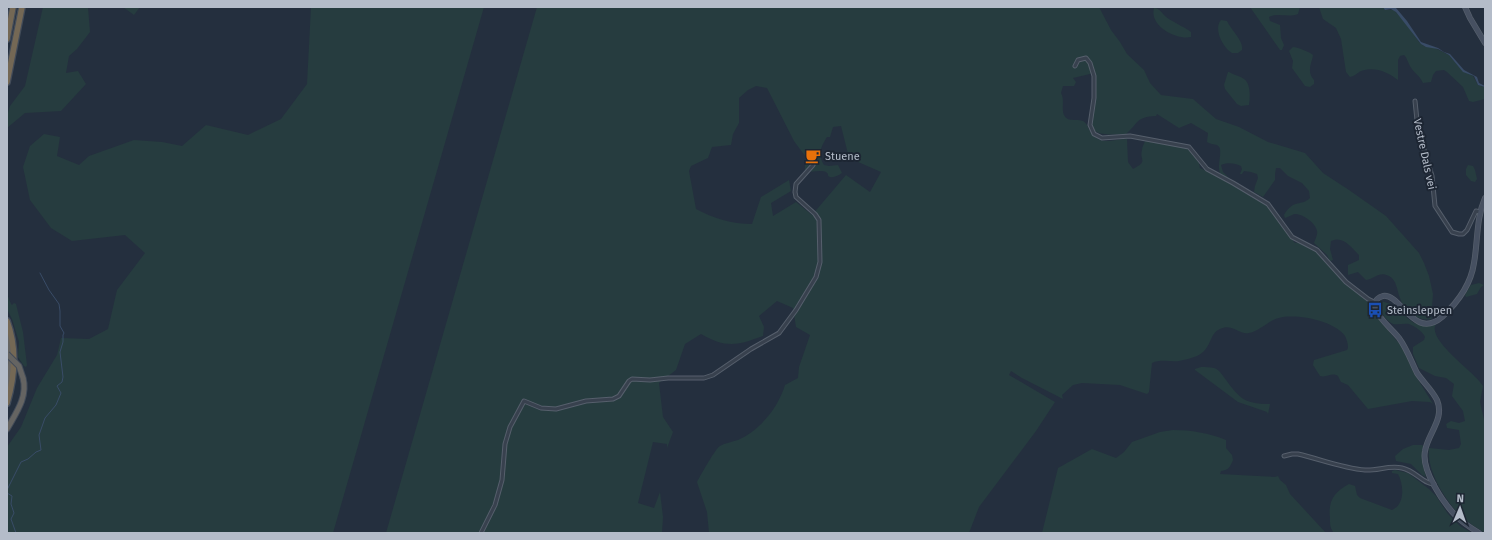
<svg xmlns="http://www.w3.org/2000/svg" width="1492" height="540" font-family="'Fira Sans',sans-serif">
	<style>
		.green { fill: #263c3f; fill-rule: evenodd }
		.water { fill: #394c67 }
		.lines { fill: none; stroke-linecap: round; stroke-linejoin: round }
		.stream { stroke: #394c67; stroke-width: 1 }
		.minor-casing { stroke: #565f6c; stroke-width: 5 }
		.secondary-casing { stroke: #565f6c; stroke-width: 6 }
		.trunk-casing { stroke: #434c59; stroke-width: 7 }
		.motorway-casing { stroke: #434c59; stroke-width: 8 }
		.minor { stroke: #38414e; stroke-width: 3 }
		.secondary { stroke: #465061; stroke-width: 4.5 }
		.trunk { stroke: #656462; stroke-width: 5 }
		.motorway { stroke: #746855; stroke-width: 5.5 }
		.trunk-bridge-casing { stroke: #434c59; stroke-width: 7; stroke-linecap: butt }
		.trunk-bridge { stroke: #656462; stroke-width: 5 }
		.labels { text-anchor: middle; stroke-width: 4; stroke-linejoin: round; paint-order: stroke }
		.street-label { font-size: 11px; fill: #b4bcc9; stroke: #1d2633 }
		.poi-label { font-size: 11px; fill: #b4bcc9; stroke: #1d2633; text-anchor: start }
	</style>
	<rect width="100%" height="100%" fill="#242f3e"/>
	<path class="green" d="M43,7h45l2,25 -13,17 -8,7 -3,17 12,-2 8,13 -25,27 -36,2 -18,15v-12l3,-10 15,-20z
		M123,7h17l-6,8z
		M311,7h173l-151,526h-326v-86l14,-20 16,-39 20,-33 4,-17 28,1 19,-10 9,-39 28,-37 -20,-18 -53,6 -21,-13 -21,-28 -7,-33 7,-21 14,-12 16,3 -3,19 22,9 10,-9 45,-16 28,2 20,4 24,-21 42,10 33,-16 26,-35z
		M537,7h562l12,23 9,12 7,12 17,16 6,13 11,12 32,4 23,20 23,8 29,15 37,11 18,20 26,17 37,26 33,37 5,10 5,13 4,18 -1,13 -3,8 3,3 -1,1c-13,3 -27,-9 -31,-21 -3,-7 -3,-18 -11,-22 -10,-5 -14,3 -23,4l-8,-8 -10,3v-10l11,-5v-5c-8,-8 -16,-20 -28,-14l-1,8 3,11 -3,1 -3,-6 -13,-12c1,-3 4,-9 3,-12 -1,-8 -15,-18 -23,-17 -2,1 -6,3 -9,4l-1,-3c10,-17 17,-8 26,-17l-1,-7 -7,-8 -14,-7 -8,-8h-4l-1,6v6l-12,17 -9,-5 1,-6 3,-8 -1,-4 -6,-2 -7,-1 -2,3h-2l2,-5 -1,-3c-5,-3 -15,-4 -20,-1l2,7 7,7 -9,-4c-6,-9 4,-26 -4,-30 -3,-1 -7,-1 -10,-3l1,-9 -17,-10 -12,5 -22,-14 -1,2c-21,1 -17,7 -30,18 -9,0 -35,4 -35,-11 0,-7 3,-15 4,-21 1,-10 0,-19 -1,-29l-21,5 3,4 -2,4h-11l-2,7c4,7 0,15 3,22 4,8 12,3 19,6 4,2 5,7 7,10 11,16 21,8 37,8l1,23 5,7c16,-8 6,-9 9,-19 0,-3 2,-6 3,-9l44,7 10,15 1,5 27,13 20,13 16,7 6,6 17,24 7,8v2l2,2 4,-1 19,11 25,28 30,24 -1,4 3,6 21,25 6,6 12,27 19,31 -3,-2 -18,-1 -44,8 -20,-24 -7,-3 -3,-6c-7,-4 -11,2 -18,0l-7,-11 1,-5 33,-10 1,-2c0,-4 -1,-8 -3,-12 -10,-15 -49,-23 -66,-18 -10,2 -19,13 -30,15 -10,2 -17,-10 -29,-4 -11,4 -8,20 -23,27 -6,2 -12,4 -18,5 -8,1 -19,-2 -27,2l-3,29 -2,2 -27,-9 -38,-2 -9,2 -11,10 1,4 -41,-21 -11,-7 -2,4 46,27 -19,29 -57,76 -10,26h-260l-2,-21 -10,-30c4,-7 18,-33 23,-36 5,-3 12,-4 18,-6 22,-10 40,-32 47,-55l13,-7 1,-11 11,-32 -14,-8 -3,-19 -16,-7 -18,15 5,11 -1,9c-27,10 -37,12 -62,-2l-16,10 -9,26 -17,13 4,34 10,15 -6,16v-4l-14,-2 -15,61 16,5 6,-16 3,25 -1,16h-276zM756,86l11,2 27,53 11,15v13l1,3c5,0 16,-2 20,0 4,3 0,3 4,5 4,1 9,-2 12,-4l-4,-8 -9,1 -5,-1c-7,-11 -3,-18 3,-28h3l3,-10 8,-1 8,32 32,14 -11,20 -24,-17 -34,40 -16,-13 -23,14 -2,-13 20,-12 -2,-11 -28,17 -9,27c-20,0 -39,-6 -56,-15l-7,-38 2,-5 17,-8 4,-11 19,-2 2,-11 6,-11v-25l9,-8z
		M1250,7h50l-2,7c-10,4 -20,-2 -29,3l1,4 10,4 1,13 3,7 -2,5h-2z
		M1319,7h50l2,1 12,-1 4,3h7l11,12 14,20 5,4 11,2 14,7 11,13 13,8 5,9 7,2v12l-12,3 -4,-1 -6,-14 -16,-15 -3,-2 -8,1 -3,4 -2,7 -8,1c-4,-9 -11,-11 -14,-19 -2,-4 -2,-6 -5,-9l-4,1 -2,4v20c-10,-8 -24,-14 -37,-9 -4,2 -6,5 -11,6l-4,-5 -5,-33 -5,-11 -13,-9z
		M1154,8c5,0 7,4 11,8 7,6 18,10 26,16v5c-15,3 -42,-11 -37,-29z
		M1221,20l6,1c4,9 17,20 15,29l-4,3h-6c-9,-5 -19,-24 -11,-33z
		M1293,47c4,0 17,5 20,8 -1,8 -7,16 1,25v4l-4,3 -5,-1 -13,-18 1,-7 -4,-10z
		M1228,72h1c5,3 11,4 15,7 7,5 6,18 5,26l-8,1 -4,-2 -12,-15 -1,-4z
		M1468,165l5,1 2,4 2,9 -2,3 -4,-1 -5,-6v-6z
		M1479,283l5,2 -3,2 -4,7 -11,3 -1,-2 6,-10z
		M7,294l4,10 1,1 2,-2 2,1 7,28 4,33 -1,2 -2,-1 -6,-9 1,-15 -7,-23 -5,-10z
		M1381,301l16,5 10,12 7,5 13,2 9,-1c-10,16 39,48 47,62l-3,16 5,22v109c-8,-5 -16,-10 -23,-16 -16,-15 -36,-47 -33,-69l20,2 10,-2 2,-4 -2,-14 -12,-2 -1,-4 5,-3 8,2 6,-2 -2,-10 -11,-15 2,-12 -8,-6 -11,-2 -16,-8 -6,-14v-7l11,-7 1,-3c-2,-5 -10,-11 -16,-13 -5,-1 -11,1 -16,0 -7,-3 -13,-13 -15,-20z
		M1201,367c4,0 9,0 13,1 4,1 7,5 9,8 16,21 19,28 47,28l-2,10 -1,-2 -29,-10 -43,-32v-1z
		M1173,430c18,0 36,3 53,10v8l6,7 1,5c-3,7 -4,10 -12,11l-1,3 55,3 3,-1 2,4 6,5 4,9 36,39h-284l16,-65 34,-19 24,9 8,-6 8,-10 28,-10z
		M1413,445h9l1,1 -1,16 4,15 -4,-2 -11,-11 -15,-3 -1,-5 8,-7z
		M1395,470l13,3 21,16 7,7 12,18 12,12 12,7h-138c-4,-5 -4,-8 -4,-15 -2,-17 4,-26 19,-34l6,2 2,9 3,3 32,12c13,-5 12,-25 6,-36l-6,-1v-2z"/>
	<path class="water" d="M1383,7l13,1 11,13 14,21 17,6 6,4 6,2 14,16 13,7 2,6 6,3v1l-7,-2 -4,-9 -11,-4 -14,-17 -11,-6 -12,-2 -5,-3 -25,-32 -5,-3 -6,1z"/>
	<g class="lines">
		<path class="stream" d="M7,490l14,-28 7,-3 8,-7 5,-2 -2,-15 6,-17 11,-13 5,-12 -4,-7 5,-4 1,-5 -3,-25 3,-10v-7l1,-2 -4,-7v-15l-1,-7 -10,-14 -9,-17
			M7,493l5,3 -1,8 3,9 -3,6 5,14"/>
		<g class="minor-casing">
			<path id="minor" d="M1075,66l3,-6 8,-2 4,5 4,13v22l-4,27 4,9 8,4 28,-2 59,11 18,22 26,14 35,21 24,33 25,13 29,32 22,17 8,4
				M1415,101l3,29 14,46 3,30 17,26 7,2h4l4,-4 9,-19 4,1
				M1284,456l8,-2h6c22,5 44,14 67,16 12,1 24,-5 37,-2 14,3 21,16 32,16
				M481,533l14,-28 7,-25 3,-36 5,-17 14,-26 17,7 15,1 30,-8 27,-2 6,-3 10,-15 3,-2 18,1 18,-2h36l9,-3 38,-26 28,-16 17,-23 20,-33 4,-15 -1,-42 -4,-6 -19,-17 -1,-5 1,-8 17,-19"/>
		</g>
		<g class="secondary-casing">
			<path id="secondary" d="M1465,7l5,11 15,25
				M1479,533c-8,-5 -16,-10 -22,-16 -14,-14 -36,-47 -32,-66 3,-18 20,-32 12,-51 -5,-10 -14,-18 -20,-27 -6,-12 -10,-24 -18,-35 -7,-9 -19,-18 -23,-28 -1,-3 -1,-6 0,-9 1,-3 4,-4 7,-5 18,-3 31,45 59,21 15,-14 29,-33 32,-54 4,-22 2,-44 11,-65"/>
		</g>
		<g class="trunk-casing">
			<path id="trunk" d="M7,332c5,20 5,40 0,60
				M7,429c9,-16 21,-32 16,-51"/>
		</g>
		<g class="motorway-casing">
			<path id="motorway" d="M7,39l6,-32
				M7,82l15,-75
				M7,321c10,27 8,55 0,82"/>
		</g>
		<use href="#minor" class="minor"/>
		<use href="#secondary" class="secondary"/>
		<use href="#trunk" class="trunk"/>
		<use href="#motorway" class="motorway"/>
		<g class="trunk-bridge-casing">
			<path id="trunk-bridge" d="M7,354l12,12 4,12"/>
		</g>
		<use href="#trunk-bridge" class="trunk-bridge"/>
	</g>
	<defs>
		<g id="cafe-bare" transform="scale(1.2)"><path d="M-5.5-4.5H6V0H3Q3 3.5 0 3.5H-2.5Q-5.5 3.5-5.5 0ZM3-3.2v2h1.7v-2ZM-6 4.5H4V6H-6Z" fill="#e8710a" stroke="#1d2633" stroke-width="2.5" paint-order="stroke"/></g>
		<g id="bus-bare" transform="scale(1.2)"><path d="M-5-6H5V4H4V6H2V4H-2V6H-4V4H-5ZM-3.5-4V0h7V-4ZM-3.5 1.2v1.5H-2V1.2ZM2 1.2v1.5H3.5V1.2Z" fill="#1a4fb4" stroke="#1d2633" stroke-width="2.5" paint-order="stroke"/></g>
	</defs>
	<g fill-rule="evenodd">
		<use href="#cafe-bare" x="813" y="156"/>
		<use href="#bus-bare" x="1375" y="310"/>
	</g>
	<g class="labels">
		<g class="street-label">
			<text transform="translate(1425 154) rotate(78)" y="4">Vestre Dals vei</text>
		</g>
		<g class="poi-label">
			<text x="825" y="160">Stuene</text>
			<text x="1387" y="314">Steinsleppen</text>
		</g>
	</g>
	<rect width="1492" height="540" fill="none" stroke="#b4bcc9" stroke-width="16"/>
	<g transform="translate(1460 508) rotate(2)" stroke="#1d2633" stroke-width="3" paint-order="stroke">
	<path d="M0-3L7 15L0 10L-7 15Z" fill="#b4bcc9"/>
	<text y="-6" font-size="11" font-weight="bold" text-anchor="middle" fill="#b4bcc9">N</text>
	</g>
</svg>
